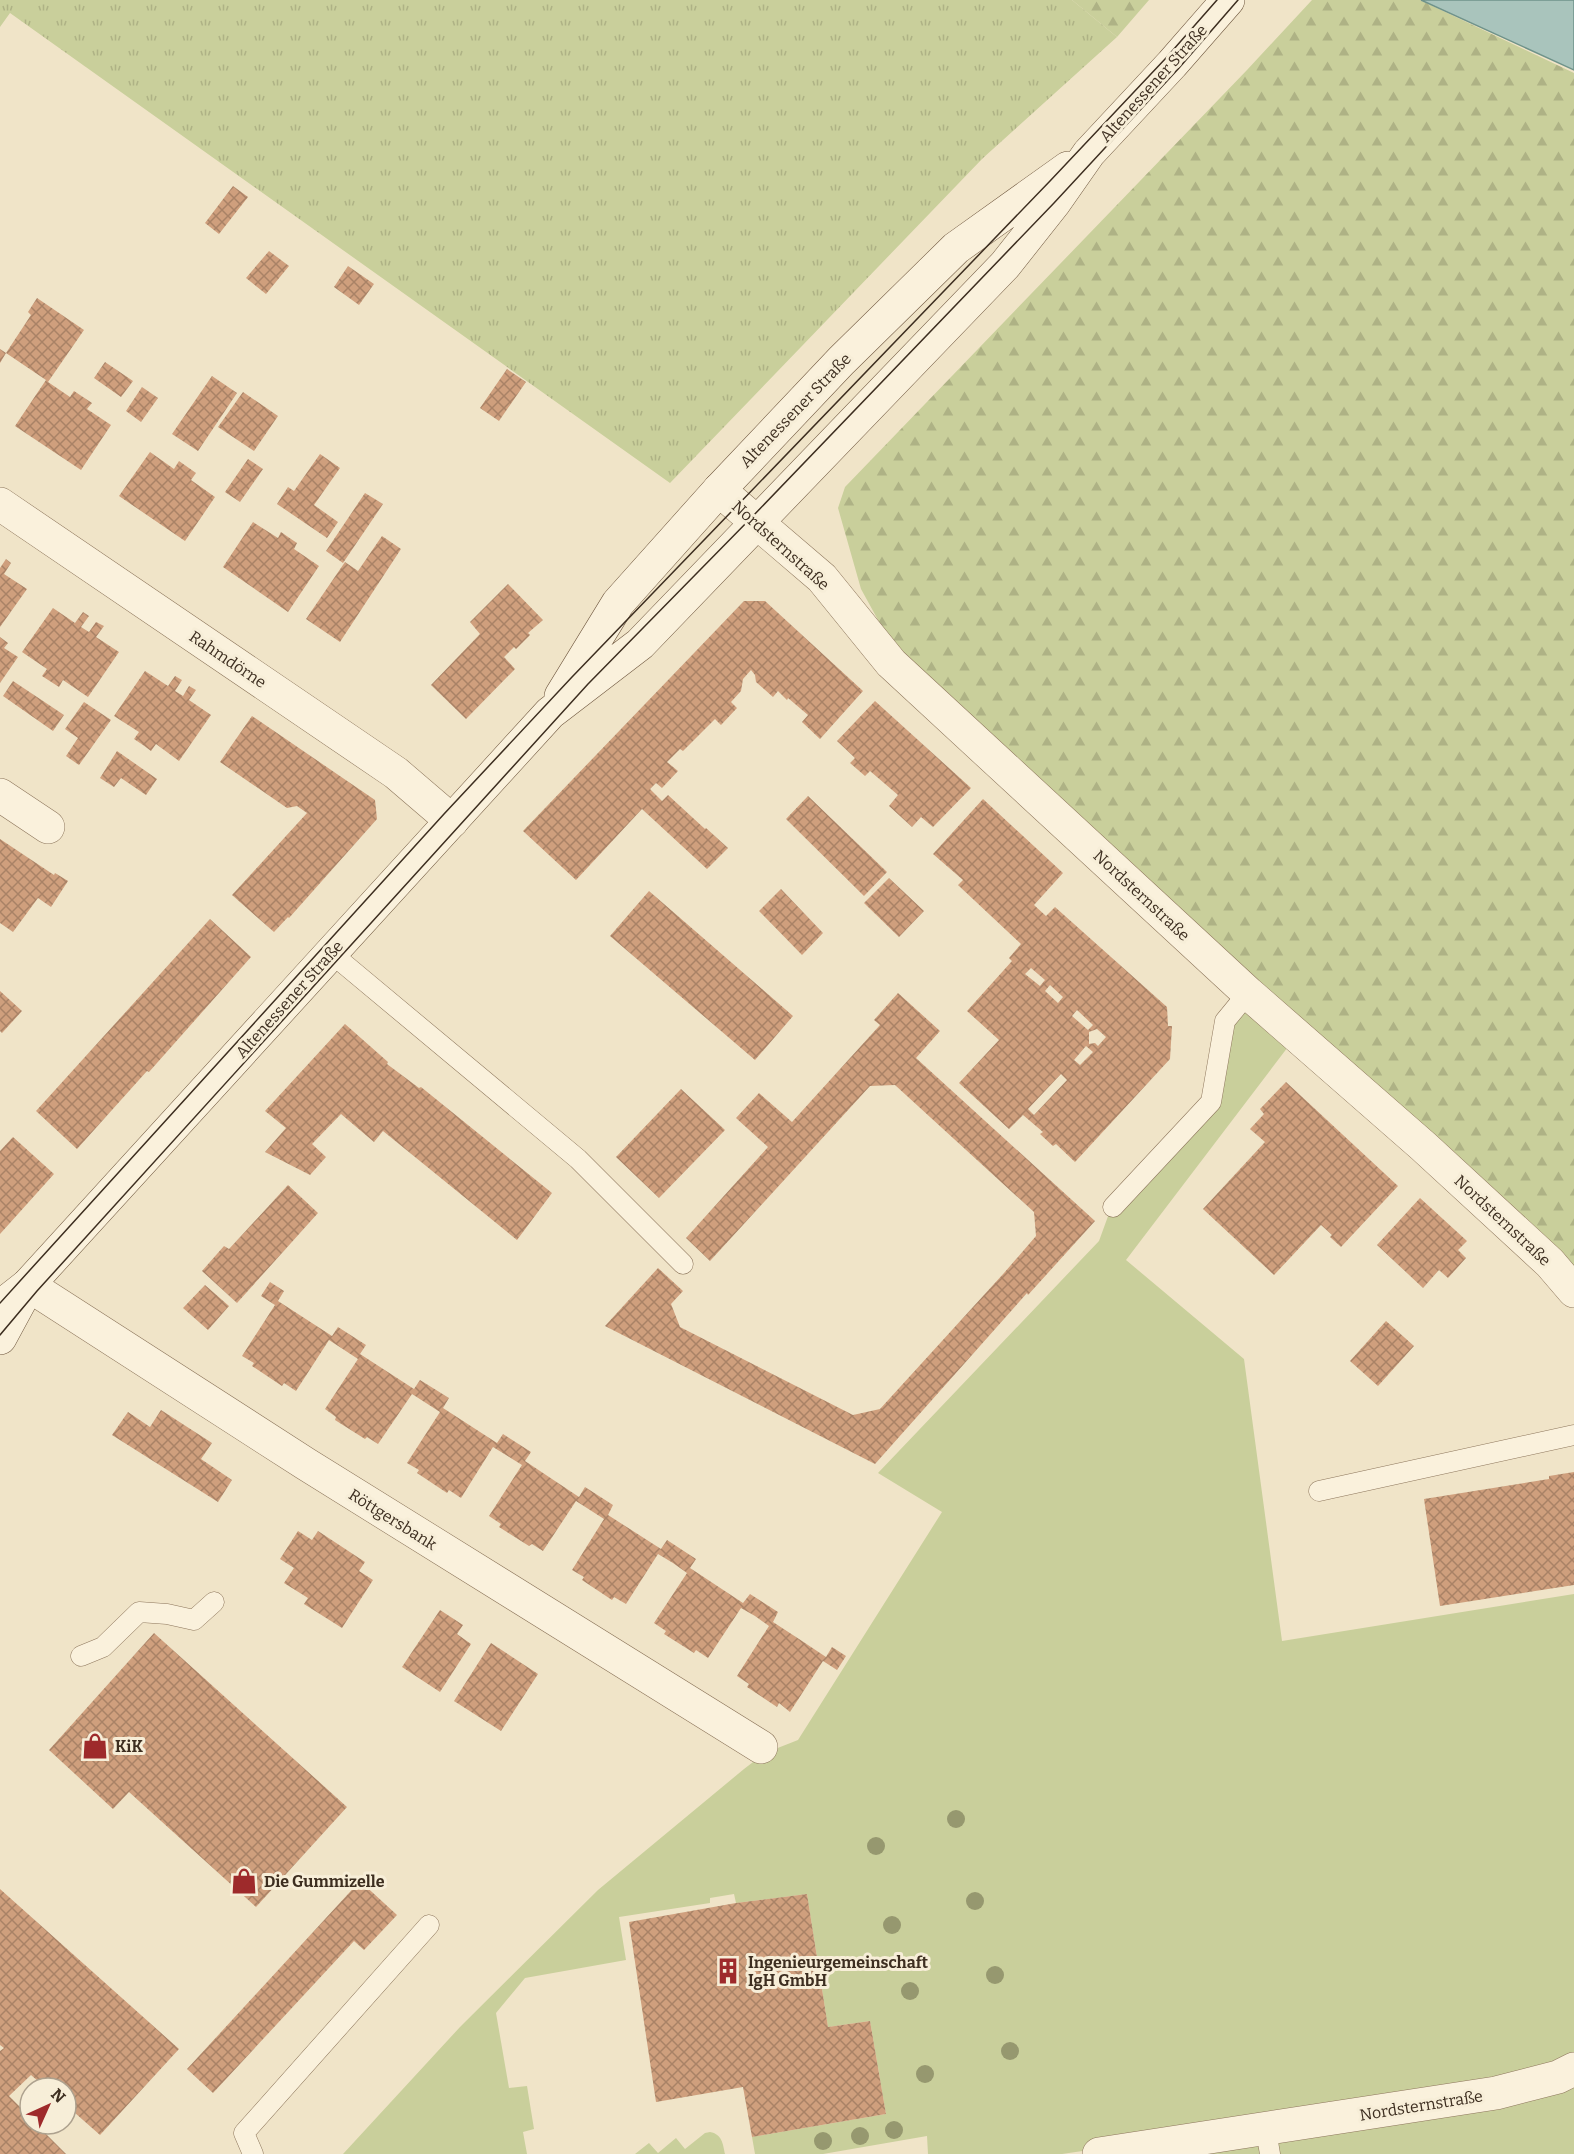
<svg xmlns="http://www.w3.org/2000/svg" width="1574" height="2154" font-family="Bitter,serif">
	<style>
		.green { fill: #c9cf9b }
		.forest { fill: url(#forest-firs) }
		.park { fill: url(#park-tufts) }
		.water { fill: #a9c4bc; stroke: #6f938a; stroke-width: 1.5 }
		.building { fill: url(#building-cross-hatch); fill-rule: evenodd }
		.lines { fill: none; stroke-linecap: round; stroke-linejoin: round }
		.service-casing { stroke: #8d765c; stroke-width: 21 }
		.minor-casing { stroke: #8d765c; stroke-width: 34 }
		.secondary-casing { stroke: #6f573f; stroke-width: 34 }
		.service { stroke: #faf1dc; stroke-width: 20 }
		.minor { stroke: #faf1dc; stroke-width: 33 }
		.secondary { stroke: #faf1dc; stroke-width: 33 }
		.tram { stroke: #3d2e20; stroke-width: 1.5 }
		.tree { fill: #96986f }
		.labels { text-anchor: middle; stroke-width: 6; stroke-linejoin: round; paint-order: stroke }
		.street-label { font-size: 16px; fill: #3d2e20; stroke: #f7eed8 }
		.poi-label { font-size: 16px; font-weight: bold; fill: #3d2e20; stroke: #f7eed8; text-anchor: start }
	</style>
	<defs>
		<pattern id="forest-firs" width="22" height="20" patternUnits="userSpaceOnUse" patternTransform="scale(1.5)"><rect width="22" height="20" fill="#c9cf9b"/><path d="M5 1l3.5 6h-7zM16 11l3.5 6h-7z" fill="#aeb285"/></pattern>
		<pattern id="park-tufts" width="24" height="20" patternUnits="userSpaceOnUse" patternTransform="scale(1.5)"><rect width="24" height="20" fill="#c9cf9b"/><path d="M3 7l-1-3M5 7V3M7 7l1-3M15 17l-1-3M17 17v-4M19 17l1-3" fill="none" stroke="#aeb285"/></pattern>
		<pattern id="building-cross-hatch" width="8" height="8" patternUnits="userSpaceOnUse" patternTransform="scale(1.5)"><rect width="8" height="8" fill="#cf9f7d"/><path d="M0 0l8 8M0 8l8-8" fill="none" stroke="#a98266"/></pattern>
	</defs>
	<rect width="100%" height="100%" fill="#f0e4c8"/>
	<path class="green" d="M1249,998l45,41 -168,221 118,99 38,282 292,-47v471l-313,60 -199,29h-134l-1,-18 -104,18h-68l-3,-17 134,-23 -16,-93 -42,6 -21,-133 -71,9 -2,-9 -24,4v5l-91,14 7,43 -101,18 -29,35 13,75 18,-2 7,43 -11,3 4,22h-184l117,-127 138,-137 146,-121 21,-16 33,-13 144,-228 -64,-39 221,-232 12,-33 104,-104 12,-82z
		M1574,2077v77h-416z
		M710,2132c12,2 13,12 15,22h-90l14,-11 9,10 18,-15 9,11 20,-16z"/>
	<path class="forest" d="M1072,0h77l-32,37z
		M1312,0h108l154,73v1206l-674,-619 -39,-71 -23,-81 7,-21 402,-417z"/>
	<path class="park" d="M0,0h1072l45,37 -134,121 -313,325 -660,-470 -10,14z"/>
	<path class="water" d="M1421,0h153v70z"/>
	<path class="building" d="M233,186l15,11 -29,37 -14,-11z
		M269,251l20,15 -23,28 -20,-16z
		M348,266l26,18 -15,21 -25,-18z
		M37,298l47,32 -36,52 22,15 4,-6 18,12 -5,6 24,16 -30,45 -66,-44 31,-46 -40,-27 25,-38 -3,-3z
		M0,349l6,4 -6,10z
		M105,362l28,19 -12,16 -27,-19z
		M507,369l19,13 -27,39 -19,-13z
		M212,376l25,17 -39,58 -26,-17z
		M142,387l16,11 -17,24 -15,-11z
		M243,392l35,24 -24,35 -36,-24z
		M150,452l24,17 5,-8 17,12 -5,7 24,17 -30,44 -66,-45z
		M320,454l20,14 -26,37 24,17 -11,16 -50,-34 11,-17 6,4z
		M248,459l15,10 -23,33 -15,-10z
		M365,493l18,11 -40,59 -17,-12z
		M253,522l25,16 3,-6 10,7 6,4 -3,6 25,17 -31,46 -65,-45z
		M382,536l19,13 -61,93 -34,-23 39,-57 13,9z
		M6,559l5,4 -7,11 23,15 -27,38v-59z
		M508,584l35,36 -15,13 2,2 -14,14 -2,-2 -10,10 11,12 -49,50 -35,-34 49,-51 -10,-12z
		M744,601h21l98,90 -43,48 -18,-17 6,-7 -20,-17 -1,2 -9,-9 -5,6 -17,-15 -1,-7 -4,-5 -8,9 -2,12 -10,11 6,6 -16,17 -6,-6 -32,32 -3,-2 -13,13 11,9 -16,17 -6,-5 -6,6 12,12 6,-6 37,34 1,-1 22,20 -21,21 -65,-60 -66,71 -53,-49z
		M53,608l22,15 8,-11 6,4 -8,11 8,5 7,-10 8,4 -8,11 23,15 -31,45 -25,-17 -4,7 -17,-11 5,-7 -25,-17z
		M0,637l8,6 -4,5 14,9 -18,26z
		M145,671l23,15 7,-10 7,4 -7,11 8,5 6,-10 7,4 -7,10 22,15 -32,46 -23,-17 -5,7 -8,-6 -9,-6 5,-7 -25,-16z
		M13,681l51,34 -11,16 -50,-35z
		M875,701l96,87 -38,39 -12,-10 -9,10 -23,-21 9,-11 -28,-24 -5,5 -15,-13 5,-5 -18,-17z
		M84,702l27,18 -32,45 -13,-9 12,-18 -13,-9z
		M252,716l123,84 2,19 -88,99 -1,-1 -14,15 -42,-37 75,-82 -10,-7 -10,2 -67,-46z
		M117,751l40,28 -11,16 -25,-17 -7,9 -14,-9z
		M808,796l79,76 -23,24 -78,-77z
		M983,799l80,74 -29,32 12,11 9,-9 112,100 1,19h4l-2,33 -95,103 -19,-18 -3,2 -13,-12 3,-2 -20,-17 -14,14 -50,-46 40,-43 -32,-29 45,-50 -3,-3 12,-14 -63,-59 5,-5 -30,-26zM1031,968l14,12 -5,6 -15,-12zM1050,985l13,12 -5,6 -13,-12zM1077,1010l16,15 -5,5 -16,-14zM1097,1029l9,8 -8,9 -3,-3 -6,1v-12zM1086,1046l7,6 -13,13 -6,-5zM1061,1074l6,6 -33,35 -6,-6z
		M0,839l54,36 1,-2 13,8 -17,26 -13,-9 -25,34 -13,-9z
		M889,878l35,33 -25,26 -35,-34z
		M781,889l42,44 -21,22 -43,-44z
		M649,891l144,125 -38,44 -145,-124z
		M210,919l41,38 -102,115 -2,-1 -70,78 -41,-38z
		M0,991l22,20 -20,22 -2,-2z
		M898,993l42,38 -24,27 179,163 -67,74 -1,-2 -152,171 -270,-138 53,-58 25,23 -12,13 9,23 173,88 27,-6 124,-136 32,-37 -2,-24 -139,-127 -25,1 -160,175 -24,-23 82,-91 -32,-29 23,-25 33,29 88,-97 -6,-5z
		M345,1024l43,38 -1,2 32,24 2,-1 131,106 -35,47 -134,-109 -9,11 -33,-28 -29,30 14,13 -16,18 -45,-23 21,-24 -21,-17z
		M1286,1082l112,104 -57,61 -11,-10 2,-2 -11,-10 -47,50 -71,-66 62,-67 -15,-13 14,-15 -4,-5z
		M681,1089l44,41 -66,68 -43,-41z
		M13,1137l41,37 -54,60v-83z
		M288,1185l30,28 -81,90 -35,-32 22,-25 5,3z
		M1420,1198l47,43 -9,9 8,8 -18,20 -9,-8 -16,18 -46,-43z
		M270,1282l14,9 -6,10 54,35 6,-9 28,18 -6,9 54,35 6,-9 29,18 -6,10 54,35 6,-9 28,18 -6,9 54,36 6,-10 28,18 -5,10 53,34 6,-9 29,19 -6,9 53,35 7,-9 28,18 -5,10 26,17 27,18 6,-10 14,9 -9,14 -14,-9 -33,51 -11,-9 -2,4 -30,-20 2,-3 -12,-8 32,-50 -14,-10 -14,-8 -33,50 -12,-8 -2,3 -30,-19 2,-3 -12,-8 33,-50 -14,-10 -15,-9 -32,50 -12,-7 -2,3 -30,-20 2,-3 -12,-7 32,-51 -28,-18 -33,50 -11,-7 -3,2 -30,-19 2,-3 -12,-8 33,-51 -29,-18 -32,51 -12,-8 -2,3 -30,-20 2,-3 -12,-7 33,-51 -28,-18 -34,50 -11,-7 -2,2 -30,-19 1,-3 -11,-8 33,-50 -29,-19 -33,51 -12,-8 -2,3 -30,-20 2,-3 -12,-7 33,-51 -14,-9z
		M205,1285l24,21 -21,24 -25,-22z
		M1386,1321l28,25 -36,40 -28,-25z
		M161,1410l51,33 -11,16 31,21 -14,22 -106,-67 16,-23 22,15z
		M1574,1472v113l-134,21 -16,-107 125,-20v-3z
		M298,1531l14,9 6,-9 47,31 -6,9 14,9 -31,48 -38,-24 4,-6 -24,-15 10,-15 -14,-9z
		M440,1610l23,15 -6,9 14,10 -31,48 -38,-25z
		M154,1633l193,174 -91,100 -127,-115 -16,17 -64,-59z
		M491,1643l47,31 -37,57 -47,-30z
		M360,1881l37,34 -33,35 -10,-9 -141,152 -26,-24z
		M0,1889l179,160 -79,86 -34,-30v-17h-20l-15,-13 -22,21 21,21v7h6l30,30h-66v-103l4,-3 -4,-3z
		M807,1894l21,133 42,-6 16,93 -134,23 -9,-50 -87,15 -27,-180 107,-19z"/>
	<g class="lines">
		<g class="service-casing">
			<path id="service" d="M331,953l247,206 105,105
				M1113,1207l98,-105 14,-81 23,-28
				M1319,1491l255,-56
				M81,1656l22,-9 36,-35 28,2 27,6 20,-18
				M1266,2130l4,24
				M253,2154l-9,-21 185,-208"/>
		</g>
		<g class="minor-casing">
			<path id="minor" d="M719,490l103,88 69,85 357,330 175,153 127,117 24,28
				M0,504l396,269 56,48
				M0,795l48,32
				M28,1285l278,179 455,283
				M1099,2154l397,-61 62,-16 16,-8"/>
		</g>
		<g class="secondary-casing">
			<path id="secondary" d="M561,696l57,-93 101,-113 122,-129 115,-113 112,-80
				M0,1307l28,-22 522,-572 90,-69 365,-379 49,-62 35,-50 83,-89 56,-64
				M0,1338l26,-48"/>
		</g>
		<use href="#service" class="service"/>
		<use href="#minor" class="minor"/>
		<use href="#secondary" class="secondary"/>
		<path class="tram" d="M0,1303l444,-489 128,-137 478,-496 116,-123 51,-58
			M0,1335l37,-44 551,-607 164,-167 302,-314 125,-135 59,-68"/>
	</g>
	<g class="tree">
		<circle cx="956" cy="1819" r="9"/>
		<circle cx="876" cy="1846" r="9"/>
		<circle cx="975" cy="1901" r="9"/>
		<circle cx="892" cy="1925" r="9"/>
		<circle cx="995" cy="1975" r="9"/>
		<circle cx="910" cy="1991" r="9"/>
		<circle cx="1010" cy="2051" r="9"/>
		<circle cx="925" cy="2074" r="9"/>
		<circle cx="894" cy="2130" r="9"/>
		<circle cx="860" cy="2136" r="9"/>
		<circle cx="823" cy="2141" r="9"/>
	</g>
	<defs>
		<g id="shop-bare" transform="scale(2.07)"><path d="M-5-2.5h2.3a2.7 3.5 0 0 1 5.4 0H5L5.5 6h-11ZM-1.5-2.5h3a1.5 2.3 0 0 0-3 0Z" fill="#9e2a2b" stroke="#f7eed8" stroke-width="2.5" paint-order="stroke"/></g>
		<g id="building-bare" transform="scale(2.07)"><path d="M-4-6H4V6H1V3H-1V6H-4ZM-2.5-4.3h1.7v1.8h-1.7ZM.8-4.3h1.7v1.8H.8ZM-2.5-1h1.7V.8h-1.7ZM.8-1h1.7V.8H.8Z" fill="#9e2a2b" stroke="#f7eed8" stroke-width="2.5" paint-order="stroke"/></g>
	</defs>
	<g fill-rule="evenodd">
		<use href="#shop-bare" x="95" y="1746"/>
		<use href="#shop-bare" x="244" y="1881"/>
		<use href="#building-bare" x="728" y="1971"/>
	</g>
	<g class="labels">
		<g class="street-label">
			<text transform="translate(1153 83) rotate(-48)" y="6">Altenessener Straße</text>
			<text transform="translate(795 410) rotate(-46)" y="6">Altenessener Straße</text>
			<text transform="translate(781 545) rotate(42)" y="6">Nordsternstraße</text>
			<text transform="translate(228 659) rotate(34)" y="6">Rahmdörne</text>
			<text transform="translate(1142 895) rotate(43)" y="6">Nordsternstraße</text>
			<text transform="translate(289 999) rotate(-48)" y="6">Altenessener Straße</text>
			<text transform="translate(1503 1220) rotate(43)" y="6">Nordsternstraße</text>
			<text transform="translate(393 1519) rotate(32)" y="6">Röttgersbank</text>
			<text transform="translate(1421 2105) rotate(-9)" y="6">Nordsternstraße</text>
		</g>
		<g class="poi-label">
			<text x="115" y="1752">KiK</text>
			<text x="264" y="1887">Die Gummizelle</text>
			<text x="748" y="1968">Ingenieurgemeinschaft<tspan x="748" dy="18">IgH GmbH</tspan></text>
		</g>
	</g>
	<g transform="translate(48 2106) rotate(45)"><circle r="28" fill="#f7eed8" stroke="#ada18e" stroke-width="1.5"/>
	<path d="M0-4.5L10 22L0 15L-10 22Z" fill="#9e2a2b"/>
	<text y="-9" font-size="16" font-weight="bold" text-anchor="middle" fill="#3d2e20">N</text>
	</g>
</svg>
